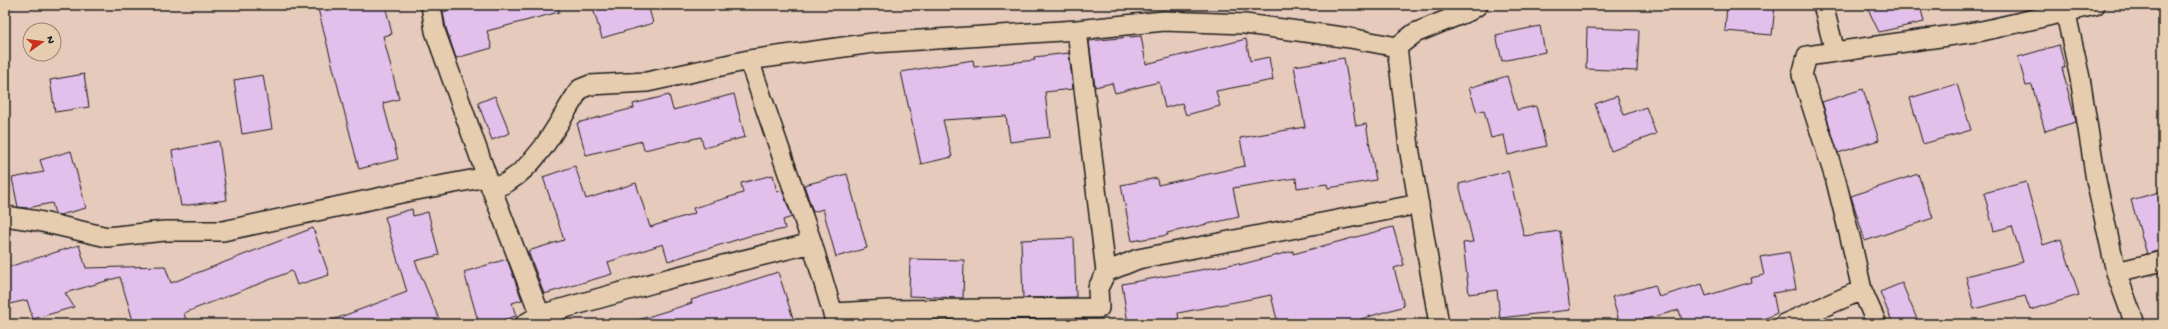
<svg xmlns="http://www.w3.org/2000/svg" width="2168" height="329" font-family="'Gochi Hand',sans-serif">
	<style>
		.building { fill: #e2c0eb; stroke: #1c1c1c }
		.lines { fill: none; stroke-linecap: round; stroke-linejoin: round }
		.street-casing { stroke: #1c1c1c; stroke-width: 22 }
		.street { stroke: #e7cdaf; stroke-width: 19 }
	</style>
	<rect width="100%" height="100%" fill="#e6cabb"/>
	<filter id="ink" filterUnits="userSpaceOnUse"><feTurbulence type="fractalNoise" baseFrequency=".025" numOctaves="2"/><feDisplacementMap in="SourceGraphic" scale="8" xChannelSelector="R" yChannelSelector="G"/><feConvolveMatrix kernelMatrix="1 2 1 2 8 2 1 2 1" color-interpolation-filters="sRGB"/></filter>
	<g filter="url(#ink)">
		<path class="building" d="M317,5h68l7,29 -9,2 16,63 -16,4 15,56 -39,10z
			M469,5h89l1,7 -72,19 5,17 -36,10 -10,-30 -3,-16z
			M592,5h56l5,18 -51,15z
			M1727,5h48l-3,30 -47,-4z
			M1866,5h54l4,17 -45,10z
			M1540,26l5,26 -43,9 -6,-26z
			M1587,28l52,2 -2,41 -51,-2z
			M1141,36l5,28 100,-25 4,22 19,-4 4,23 -57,11 4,15 -34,9 -4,-12 -17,5 -6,-26 -44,11 -3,-10 -17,4 -6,-46z
			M2059,45l6,23h-3l14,54 -31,9 -13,-46 -6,1 -8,-29z
			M1069,53l4,36 -28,3 5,45 -40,5 -4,-26 -63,4 9,37 -31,7 -20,-92 72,-12 1,7 61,-7 -1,-3z
			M1344,58l12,68 10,-2 10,56 -48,8 -1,-4 -30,4 -1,-10 -63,10 6,29 -72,16 1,2 -36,6 -11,-56 36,-7 1,7 87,-19 -5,-28 65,-11 -11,-61z
			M84,74l5,33 -34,5 -5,-32z
			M263,75l9,54 -30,5 -8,-54z
			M1507,76l10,34 19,-4 10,40 -38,9 -4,-20 -13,3 -7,-28 -7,2 -8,-24z
			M1957,84l14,46 -48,14 -13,-46z
			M1863,89l16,51 -41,13 -16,-51z
			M734,94l11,43 -41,11 -3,-11 -57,13 -2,-9 -56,14 -9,-32 57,-15 -1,-4 36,-9 4,15z
			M495,96l15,37 -18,7 -14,-37z
			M1617,96l7,19 22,-8 10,27 -45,17 -16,-47z
			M219,141l8,59 -46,6 -9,-55z
			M71,151l15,57 -26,7 -5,-1 -3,-11 -25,5 -9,-1 -6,-29 32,-6 -4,-12z
			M575,166l11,33 50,-16 14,44 45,-14 -2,-5 50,-15 -2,-10 32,-8 4,17 5,-2 10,27 -9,3 2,9 -36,7 -81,25 -5,-17 -55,18 4,12 -68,20 -16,-43 36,-11 -21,-63z
			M1508,171l16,65 36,-5 10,79 -70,8 -3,-28 -28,4 -6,-51 10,-1 -14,-58z
			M847,174l20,74 -31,9 -13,-48 -10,3 -9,-27z
			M1918,174l15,44 -68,23 -14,-45z
			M2026,182l17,63 18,-6 18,56 -49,15 -5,-14 -51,13 -8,-33 57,-14 -11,-36 -18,5 -10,-38z
			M2163,191v58l-16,5 -16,-54z
			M412,209l1,7 15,-4 11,43 -24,6 26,63h-114v-2l80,-30 -22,-75z
			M1393,227l11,38 -10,3 10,38 -46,14 1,4h-81l-7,-29 -93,18 1,11h-51l-6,-40 117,-21v2l54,-14v3z
			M313,228l16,47 -32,10 -5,-14 -108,42 3,11h-53l-14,-47 -55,16 9,14 -41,12 -6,-19 -22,5v-37l74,-23 7,23 79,-2 6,17z
			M1074,238l2,59 -53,1 -2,-58z
			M1789,252l7,37 -23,4 4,20 -24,11h-70l-4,-14 -52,14h-7l-8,-27 43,-12 4,12 43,-13 4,12 45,-14 -1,-4 14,-3 -4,-18z
			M507,259l15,41 -10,3 4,13 -27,8h-10l-15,-52z
			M910,259l54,1 -1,38 -54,-2z
			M778,272l17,52h-156l-1,-4 54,-17 -1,-3z
			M1902,283l17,41h-26l-13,-32z"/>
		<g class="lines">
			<g class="street-casing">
				<path id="street" d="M431,5l4,26 52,146 53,138 131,-37 141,-35
					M1823,5l12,47
					M2064,5l16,73 16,102 20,92 19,52
					M1077,30l29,242
					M749,60l63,183 24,81
					M491,188c6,-2 13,-3 18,-7 33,-21 50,-61 71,-92l10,-4 57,-3 102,-22 124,-17 204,-13 87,-9 81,3 105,14 47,9
					M5,216l33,5 69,16 58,-6h58l183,-39 81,-15
					M2116,272l47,-11
					M833,313l54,-3 212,-2 -1,-20 8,-16 32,-13 281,-55
					M525,324l15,-9
					M1439,324l-30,-177 -12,-100 18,-14 54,-22 9,-6
					M1784,324l78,-34
					M1877,324l-15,-34 -10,-45 -16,-64 -34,-106 5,-19 175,-25 113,-26"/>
			</g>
			<use href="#street" class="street"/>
		</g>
	</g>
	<rect width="2168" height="329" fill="none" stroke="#e7cdaf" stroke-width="20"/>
	<rect x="10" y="10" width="2148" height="309" fill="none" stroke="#1c1c1c" stroke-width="1.5" filter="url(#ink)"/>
	<g transform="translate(42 42) rotate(76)"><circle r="19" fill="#e7cdaf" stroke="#968674"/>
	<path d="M0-3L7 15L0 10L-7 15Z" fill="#c8321e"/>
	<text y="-6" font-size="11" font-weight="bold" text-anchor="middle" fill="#1c1c1c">N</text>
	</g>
</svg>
